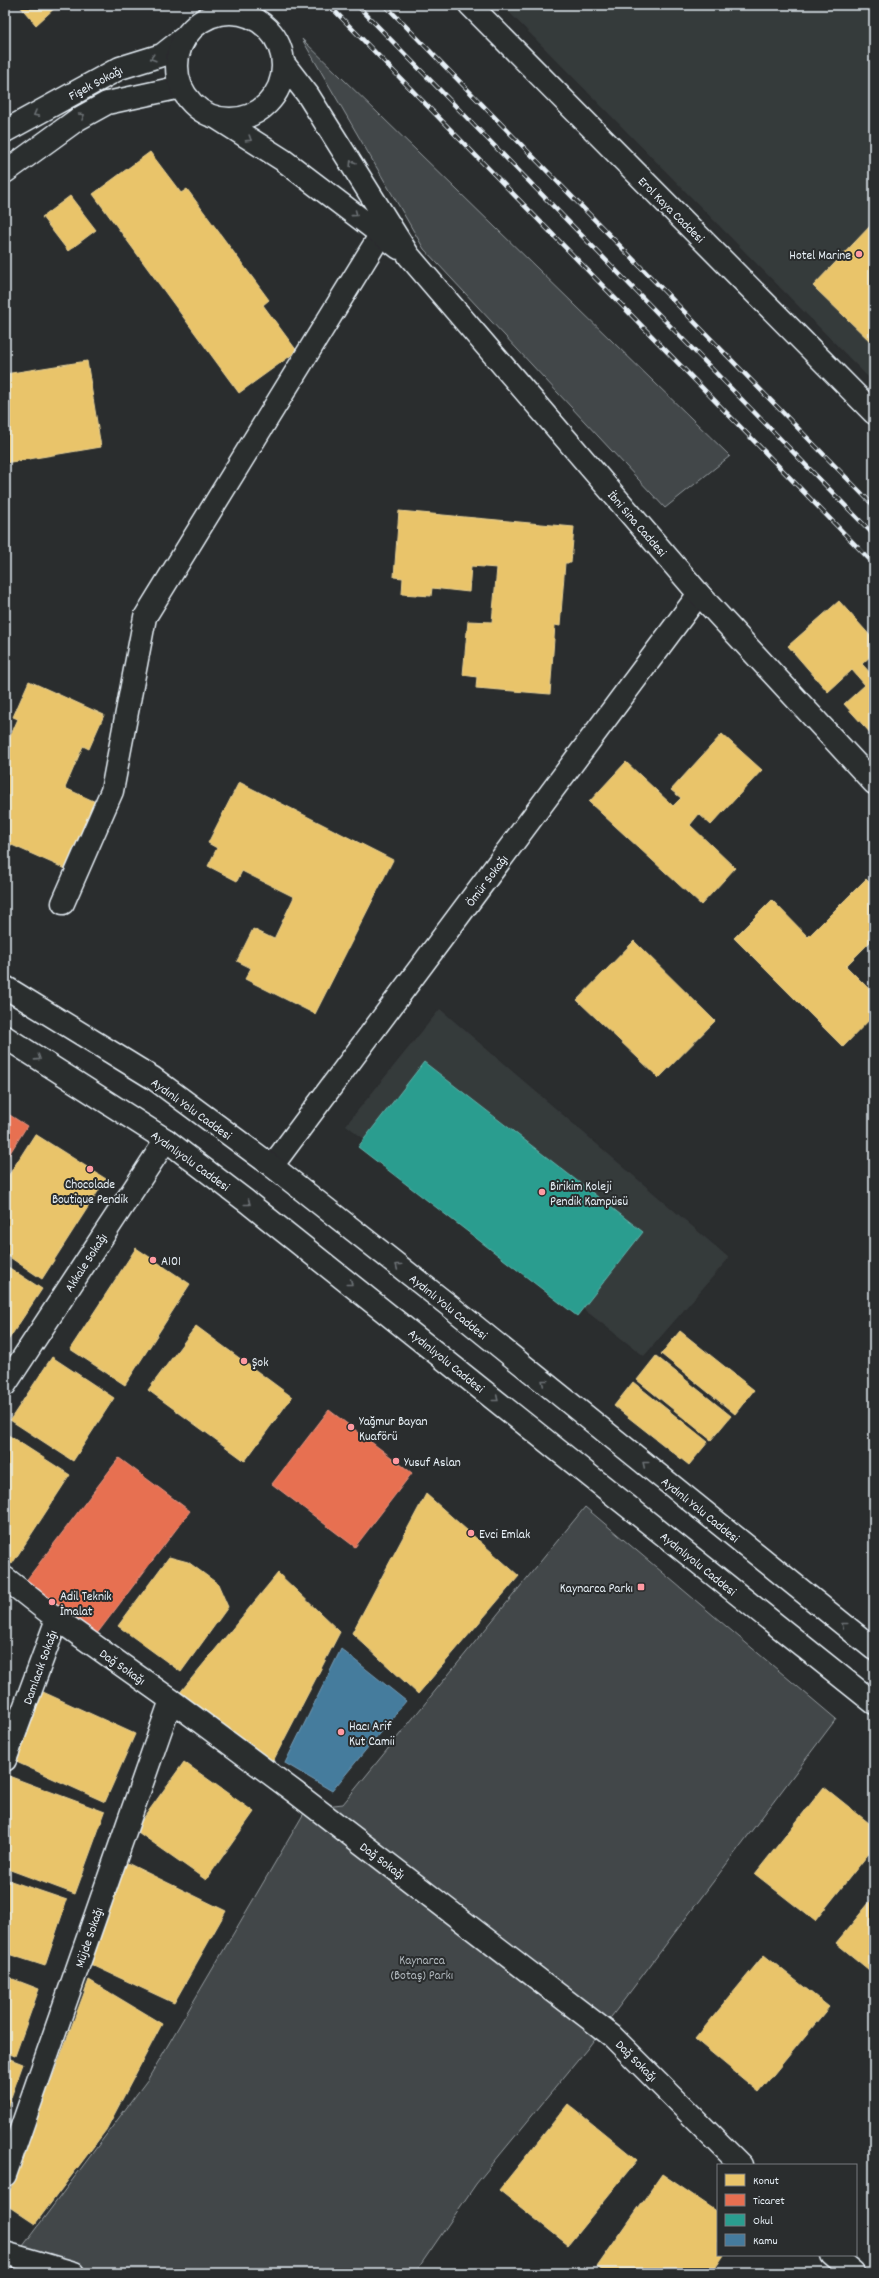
<svg xmlns="http://www.w3.org/2000/svg" width="879" height="2278" font-family="Dekko,sans-serif">
	<style>
		.built { fill: #363a3b }
		.green { fill: #424648; stroke: #959ca0 }
		.homes { fill: #e9c46a; stroke: #e9d295 }
		.shops { fill: #e76f51; stroke: #e79683 }
		.schools { fill: #2a9d8f; stroke: #63b6ae }
		.public { fill: #457b9d; stroke: #769eb8 }
		.lines { fill: none; stroke-linecap: round; stroke-linejoin: round }
		.minor-casing { stroke: #e8f1f8; stroke-width: 25 }
		.tertiary-casing { stroke: #e8f1f8; stroke-width: 25 }
		.primary-casing { stroke: #e8f1f8; stroke-width: 25 }
		.minor { stroke: #2a2d2e; stroke-width: 22 }
		.tertiary { stroke: #2a2d2e; stroke-width: 22 }
		.primary { stroke: #2a2d2e; stroke-width: 22 }
		.rail-casing { stroke: #e8f1f8; stroke-width: 4.5 }
		.rail { stroke: #2a2d2e; stroke-width: 3; stroke-dasharray: 9; stroke-linecap: butt }
		.oneway { stroke: #6c7275 }
		.poi-dot { fill: #ff9aa2; stroke: #2a2d2e; stroke-width: 1.5 }
		.labels { text-anchor: middle; stroke-width: 4; stroke-linejoin: round; paint-order: stroke }
		.street-label { font-size: 13px; fill: #e8f1f8; stroke: #2a2d2e }
		.poi-label { font-size: 13px; fill: #e8f1f8; stroke: #2a2d2e; text-anchor: start }
		.park-label { font-size: 13px; fill: #aeb5ba; stroke: #2a2d2e }
	</style>
	<rect width="100%" height="100%" fill="#2a2d2e"/>
	<filter id="ink" filterUnits="userSpaceOnUse"><feTurbulence type="fractalNoise" baseFrequency=".025" numOctaves="2"/><feDisplacementMap in="SourceGraphic" scale="8" xChannelSelector="R" yChannelSelector="G"/><feConvolveMatrix kernelMatrix="1 2 1 2 8 2 1 2 1" color-interpolation-filters="sRGB"/></filter>
	<g filter="url(#ink)">
		<path class="built" d="M502,5h372v378z
			M440,1009l289,249 -85,98 -298,-231z"/>
		<path class="green" d="M302,39l428,417 -65,52 -241,-259z
			M585,1507l251,212 -249,330 -111,135 -61,89h-410v-3l143,-191 159,-271 36,-4z"/>
		<path class="homes" d="M19,5h39l-22,20z
			M150,152l31,41 6,-4 82,111 -6,5 34,46 -58,42 -146,-199z
			M70,196l26,34 -28,21 -26,-34z
			M874,222v123l-61,-59z
			M87,361l14,86 -96,16v-89z
			M399,511l175,16 -3,36h-6l-5,63 -5,-1 -5,69 -74,-6 1,-11 -14,-2 5,-54 24,1 5,-54 -26,-2 -2,26 -37,-4 -1,8 -29,-2 1,-16 -9,-1z
			M839,601l35,39v13l-12,11 12,13v60l-30,-33 21,-19 -13,-15 -24,22 -40,-46z
			M29,681l75,34 -15,34 -6,-3 -18,42 33,15 -30,67 -63,-28v-94l13,-29 -5,-2z
			M722,734l40,36 -51,55 -12,-11 -9,11 45,43 -34,37 -112,-103 37,-40 47,44 8,-8 -10,-8z
			M239,782l154,78 -78,154 -70,-35 6,-11 -14,-7 16,-32 21,10 20,-42 -52,-26 -5,10 -29,-15 9,-18 -9,-5z
			M866,879l8,8v51l-28,28 28,28v21l-31,32 -109,-109 38,-38 36,37z
			M634,941l81,80 -56,57 -82,-78z
			M35,1134l71,45 -64,100 -37,-25v-73z
			M136,1248l54,36 -65,101 -55,-36z
			M5,1265l37,24 -37,56z
			M196,1326l96,71 -47,64 -97,-71z
			M680,1331l74,59 -19,24 -74,-60z
			M656,1356l75,60 -20,24 -74,-60z
			M52,1357l62,41 -41,63 -63,-41z
			M633,1382l75,60 -19,23 -75,-59z
			M5,1433l65,42 -58,89 -7,-5z
			M426,1494l93,82 -101,118 -66,-61z
			M169,1557l19,5 30,22 10,23 -47,65 -63,-46z
			M278,1573l62,59 -69,133 -93,-70z
			M43,1692l92,42 -30,68 -93,-42z
			M184,1762l70,50 -48,68 -71,-50z
			M6,1775l99,37 -30,82 -70,-26z
			M824,1787l50,40v20l-59,74 -60,-47z
			M125,1862l101,49 -52,92 -86,-40z
			M5,1879l62,21 -22,66 -40,-13z
			M874,1897v77l-38,-31z
			M764,1955l65,52 -70,85 -64,-53z
			M5,1976l34,13 -24,67 -10,-4z
			M89,1980l73,44 -56,106 -71,94 -30,-20z
			M5,2057l18,7 -18,50z
			M568,2104l69,56 -69,85 -69,-55z
			M662,2174l56,38v43h6l-12,18h-106l-9,-6z"/>
		<path class="shops" d="M5,1112l22,14 -22,35z
			M329,1410l83,63 -57,74 -83,-63z
			M119,1458l71,53 -94,124 -71,-53z"/>
		<path class="schools" d="M424,1062l219,170 -66,84 -219,-169z"/>
		<path class="public" d="M341,1649l65,52 -74,90 -47,-28z"/>
		<g class="lines">
			<g class="minor-casing">
				<path id="minor" d="M5,131l115,-63 42,-13 23,-18
					M5,172l73,-53 29,-16 74,-16
					M63,903l49,-112 33,-174 236,-383
					M272,1166l427,-572
					M5,1385l161,-245
					M5,1578l52,41 114,81 125,93 316,243 129,129
					M5,1760l52,-141
					M5,2175l166,-475
					M5,2253l69,20
					M832,2255l21,18"/>
			</g>
			<g class="tertiary-casing">
				<path id="tertiary" d="M470,5l404,408
					M177 66a53 53 0 1 1 106 0a53 53 0 1 1-106 0Z
					M284,64l24,31 101,161 290,338 175,189
					M217,118l66,42 116,88"/>
			</g>
			<g class="primary-casing">
				<path id="primary" d="M5,987l148,91 119,88 179,141 423,342
					M5,1037l161,103 80,61 628,502"/>
			</g>
			<use href="#minor" class="minor"/>
			<use href="#tertiary" class="tertiary"/>
			<use href="#primary" class="primary"/>
			<g class="rail-casing">
				<path id="rail" d="M329,5l545,559
					M357,5l517,530
					M385,5l489,501"/>
			</g>
			<use href="#rail" class="rail"/>
		</g>
		<defs><path id="oneway-chevron" d="M-2-3.5L2.5 0L-2 3.5" fill="none" stroke-width="1.6" stroke-linecap="round" stroke-linejoin="round"/></defs>
		<g class="oneway">
			<use href="#oneway-chevron" transform="translate(153 58) rotate(163)"/>
			<use href="#oneway-chevron" transform="translate(36 114) rotate(151)"/>
			<use href="#oneway-chevron" transform="translate(82 116) rotate(-30)"/>
			<use href="#oneway-chevron" transform="translate(249 139) rotate(32)"/>
			<use href="#oneway-chevron" transform="translate(352 163) rotate(-123)"/>
			<use href="#oneway-chevron" transform="translate(355 214) rotate(37)"/>
			<use href="#oneway-chevron" transform="translate(38 1058) rotate(33)"/>
			<use href="#oneway-chevron" transform="translate(248 1203) rotate(38)"/>
			<use href="#oneway-chevron" transform="translate(398 1266) rotate(-142)"/>
			<use href="#oneway-chevron" transform="translate(350 1283) rotate(38)"/>
			<use href="#oneway-chevron" transform="translate(544 1382) rotate(-141)"/>
			<use href="#oneway-chevron" transform="translate(496 1399) rotate(39)"/>
			<use href="#oneway-chevron" transform="translate(645 1464) rotate(-141)"/>
			<use href="#oneway-chevron" transform="translate(844 1625) rotate(-141)"/>
		</g>
	</g>
	<g class="poi-dot">
		<circle cx="859" cy="254" r="4"/>
		<circle cx="90" cy="1169" r="4"/>
		<circle cx="542" cy="1192" r="4"/>
		<circle cx="153" cy="1260" r="4"/>
		<circle cx="244" cy="1361" r="4"/>
		<circle cx="351" cy="1427" r="4"/>
		<circle cx="396" cy="1461" r="4"/>
		<circle cx="471" cy="1533" r="4"/>
		<rect x="637" y="1583" width="8" height="8" rx="2"/>
		<circle cx="52" cy="1602" r="4"/>
		<circle cx="341" cy="1732" r="4"/>
	</g>
	<g class="labels">
		<g class="street-label">
			<text transform="translate(95 82) rotate(-28)" y="5">Fişek Sokağı</text>
			<text transform="translate(672 209) rotate(45)" y="5">Erol Kaya Caddesi</text>
			<text transform="translate(638 523) rotate(49)" y="5">İbni Sina Caddesi</text>
			<text transform="translate(486 880) rotate(-53)" y="5">Ömür Sokağı</text>
			<text transform="translate(192 1108) rotate(36)" y="5">Aydınlı Yolu Caddesi</text>
			<text transform="translate(191 1160) rotate(36)" y="5">Aydınlıyolu Caddesi</text>
			<text transform="translate(85 1262) rotate(-57)" y="5">Akkale Sokağı</text>
			<text transform="translate(449 1306) rotate(39)" y="5">Aydınlı Yolu Caddesi</text>
			<text transform="translate(447 1360) rotate(39)" y="5">Aydınlıyolu Caddesi</text>
			<text transform="translate(701 1509) rotate(39)" y="5">Aydınlı Yolu Caddesi</text>
			<text transform="translate(699 1563) rotate(39)" y="5">Aydınlıyolu Caddesi</text>
			<text transform="translate(123 1666) rotate(35)" y="5">Dağ Sokağı</text>
			<text transform="translate(39 1667) rotate(-70)" y="5">Damlacık Sokağı</text>
			<text transform="translate(383 1860) rotate(37)" y="5">Dağ Sokağı</text>
			<text transform="translate(88 1937) rotate(-71)" y="5">Müjde Sokağı</text>
			<text transform="translate(637 2060) rotate(45)" y="5">Dağ Sokağı</text>
		</g>
		<g class="poi-label">
			<text x="851" y="259" text-anchor="end">Hotel Marine</text>
			<text x="90" y="1188" text-anchor="middle">Chocolade<tspan x="90" dy="15">Boutique Pendik</tspan></text>
			<text x="550" y="1190">Birikim Koleji<tspan x="550" dy="15">Pendik Kampüsü</tspan></text>
			<text x="161" y="1265">A101</text>
			<text x="252" y="1366">Şok</text>
			<text x="359" y="1425">Yağmur Bayan<tspan x="359" dy="15">Kuaförü</tspan></text>
			<text x="404" y="1466">Yusuf Aslan</text>
			<text x="479" y="1538">Evci Emlak</text>
			<text x="633" y="1592" text-anchor="end">Kaynarca Parkı</text>
			<text x="60" y="1600">Adil Teknik<tspan x="60" dy="15">İmalat</tspan></text>
			<text x="349" y="1730">Hacı Arif<tspan x="349" dy="15">Kut Camii</tspan></text>
		</g>
		<g class="park-label">
			<text x="422" y="1964">Kaynarca<tspan x="422" dy="15">(Botaş) Parkı</tspan></text>
		</g>
	</g>
	<rect width="879" height="2278" fill="none" stroke="#2a2d2e" stroke-width="20"/>
	<rect x="10" y="10" width="859" height="2258" fill="none" stroke="#e8f1f8" stroke-width="1.5" filter="url(#ink)"/>
	<rect x="717" y="2164" width="140" height="92" fill="#2a2d2e" stroke="#767b7f"/>
	<rect x="725" y="2174" width="20" height="12" fill="#e9c46a" stroke="#767b7f"/>
	<text x="753" y="2184" font-size="12" fill="#e8f1f8">Konut</text>
	<rect x="725" y="2194" width="20" height="12" fill="#e76f51" stroke="#767b7f"/>
	<text x="753" y="2204" font-size="12" fill="#e8f1f8">Ticaret</text>
	<rect x="725" y="2214" width="20" height="12" fill="#2a9d8f" stroke="#767b7f"/>
	<text x="753" y="2224" font-size="12" fill="#e8f1f8">Okul</text>
	<rect x="725" y="2234" width="20" height="12" fill="#457b9d" stroke="#767b7f"/>
	<text x="753" y="2244" font-size="12" fill="#e8f1f8">Kamu</text>
</svg>
